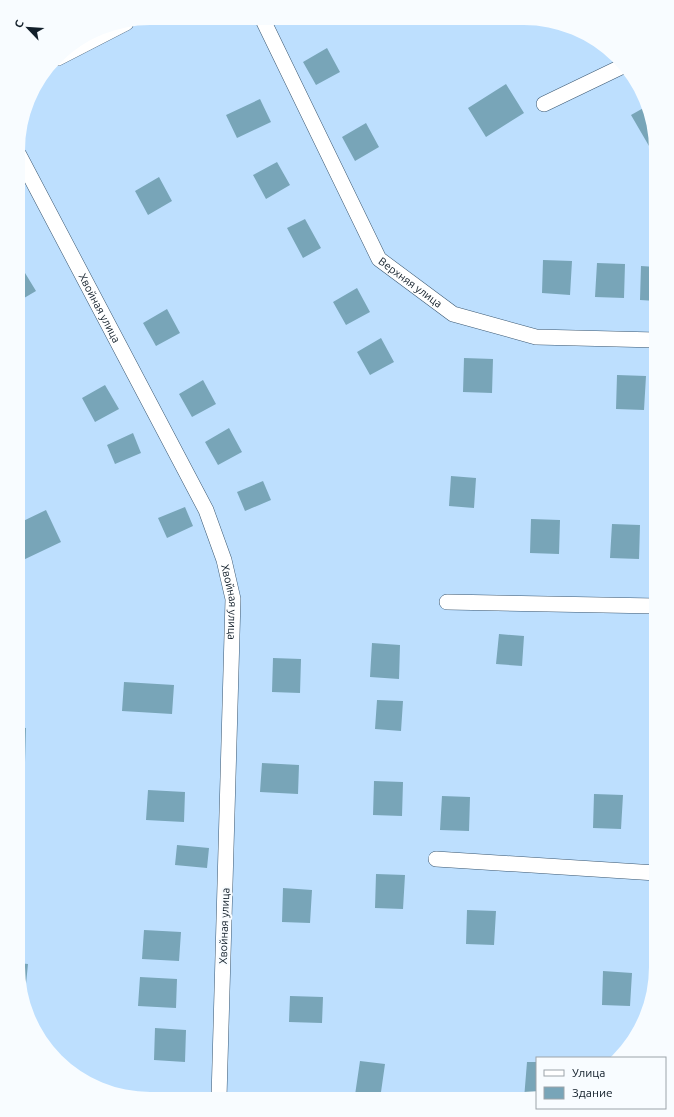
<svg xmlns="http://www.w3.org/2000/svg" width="674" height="1117" font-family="Ubuntu,sans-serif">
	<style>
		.building { fill: #78a5b8 }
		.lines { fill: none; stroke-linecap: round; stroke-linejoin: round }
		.street-casing { stroke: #3a5771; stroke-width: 16 }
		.street { stroke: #fff; stroke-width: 15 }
		.labels { text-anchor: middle; stroke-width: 4; stroke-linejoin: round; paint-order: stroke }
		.street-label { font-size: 11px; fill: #121f2a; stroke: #f8fcff }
	</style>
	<rect width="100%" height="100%" fill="#bddffe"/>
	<path class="building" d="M327,48l13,24 -24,13 -13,-23z
		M506,84l18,29 -38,24 -18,-29z
		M260,99l11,23 -34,16 -11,-23z
		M647,106l8,37 -6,3 -18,-31z
		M366,123l13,24 -24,14 -13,-24z
		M277,162l13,23 -24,14 -13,-24z
		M159,177l13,24 -24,14 -13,-24z
		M305,219l16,29 -18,10 -16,-30z
		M543,260l29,1 -2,34 -28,-2z
		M597,263l28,1 -1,34 -29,-1z
		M641,266l15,1v34l-16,-1z
		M22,268l14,23 -17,10v-31z
		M357,288l13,24 -24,13 -13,-23z
		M167,309l13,24 -24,13 -13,-23z
		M381,338l13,24 -24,13 -13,-23z
		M464,358l29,1 -1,34 -29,-1z
		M617,375l29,1 -2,34 -28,-1z
		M203,380l13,24 -24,13 -13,-23z
		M105,385l14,24 -24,13 -13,-24z
		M229,428l13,24 -24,13 -13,-23z
		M133,433l8,20 -26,11 -8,-19z
		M451,476l25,2 -2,30 -25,-2z
		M263,481l8,19 -26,11 -8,-19z
		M185,507l8,19 -26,12 -9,-20z
		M46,510l15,32 -40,19 -2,-5v-33z
		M531,519l29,1 -1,34 -29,-1z
		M612,524l28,1 -1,34 -29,-1z
		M499,634l25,2 -2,30 -26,-2z
		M372,643l28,2 -1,34 -29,-2z
		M273,658l28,1 -1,34 -28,-1z
		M124,682l50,3 -2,29 -50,-3z
		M377,700l26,1 -2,30 -26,-2z
		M18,727l8,1 -1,34 -7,-1z
		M262,763l37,2 -1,29 -38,-2z
		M374,781l29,1 -1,34 -29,-1z
		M148,790l37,2 -1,30 -38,-2z
		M18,794h6l-1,34h-5z
		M594,794l29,1 -2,34 -28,-1z
		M442,796l28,1 -1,34 -29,-1z
		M177,845l32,3 -2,20 -32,-3z
		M18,850h5l-1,34h-4z
		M376,874l29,1 -2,34 -28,-1z
		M283,888l29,2 -2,33 -28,-1z
		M18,910h4l-1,34h-3z
		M467,910l29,1 -2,34 -28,-1z
		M144,930l37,2 -2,29 -37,-2z
		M18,963l10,1 -2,20 -5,-1z
		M603,971l29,2 -2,33 -28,-1z
		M140,977l37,2 -1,29 -38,-2z
		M290,996l33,1 -1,26 -33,-1z
		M155,1028l31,2 -1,32 -31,-2z
		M360,1061l25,3 -5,35 -25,-4z
		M527,1062h10v34l-13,3z"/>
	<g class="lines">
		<g class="street-casing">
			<g id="street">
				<path id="s1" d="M262,18l117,241 74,55 83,23 120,3"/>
				<path d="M58,58l68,-35"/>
				<path d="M544,104l77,-37"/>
				<path id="s2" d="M19,155l187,355 18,50 9,39 -14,499"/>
				<path d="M447,602l209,4"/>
				<path d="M436,859l220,14"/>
			</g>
		</g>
		<use href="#street" class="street"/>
	</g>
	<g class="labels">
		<g class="street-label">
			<text dy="4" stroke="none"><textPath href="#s1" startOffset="307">Верхняя улица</textPath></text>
			<text dy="4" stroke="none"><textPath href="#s2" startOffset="173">Хвойная улица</textPath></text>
			<text dy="4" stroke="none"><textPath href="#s2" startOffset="497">Хвойная улица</textPath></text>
			<text transform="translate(224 926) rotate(-88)" y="4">Хвойная улица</text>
		</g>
	</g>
	<path d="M0 0H674V1117H0ZM150 25H524A125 125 0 0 1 649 150V967A125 125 0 0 1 524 1092H150A125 125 0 0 1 25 967V150A125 125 0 0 1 150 25Z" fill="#f8fcff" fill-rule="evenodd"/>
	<rect x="536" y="1057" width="130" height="52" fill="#f8fcff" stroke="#9ca4aa"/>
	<rect x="544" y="1070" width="20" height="6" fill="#ffffff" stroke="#9ca4aa"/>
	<text x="572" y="1077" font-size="12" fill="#121f2a">Улица</text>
	<rect x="544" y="1087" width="20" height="12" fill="#78a5b8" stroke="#9ca4aa"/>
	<text x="572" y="1097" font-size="12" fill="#121f2a">Здание</text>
	<g transform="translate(28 28) rotate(295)" stroke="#f8fcff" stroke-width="3" paint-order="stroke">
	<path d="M0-3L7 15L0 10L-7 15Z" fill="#121f2a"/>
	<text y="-6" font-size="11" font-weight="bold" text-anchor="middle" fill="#121f2a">С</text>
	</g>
</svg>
